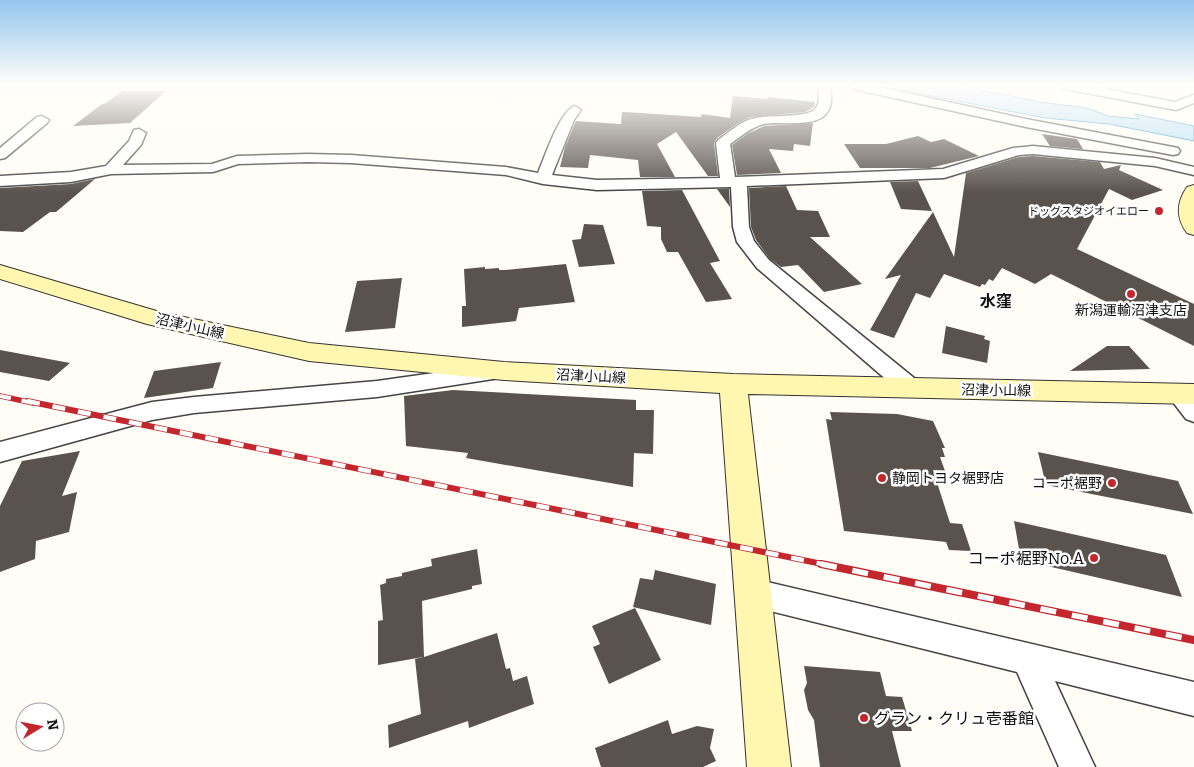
<svg xmlns="http://www.w3.org/2000/svg" width="1194" height="767" font-family="Bitter,'Noto Sans JP',serif">
	<style>
		.water { fill: #b9e0f7; stroke: #3f96cf }
		.building { fill: #5a524d }
		.lines { fill: none; stroke-linecap: round; stroke-linejoin: round }
		.street-casing { stroke: #444; stroke-width: 3 }
		.secondary-casing { stroke: #333; stroke-width: 2 }
		.street { fill: #fff; fill-rule: evenodd }
		.secondary { fill: #fff6b0; fill-rule: evenodd }
		.rail-far2-casing { stroke: #c4262e; stroke-width: 5.5 }
		.rail-far1-casing { stroke: #c4262e; stroke-width: 6 }
		.rail-casing { stroke: #c4262e; stroke-width: 8 }
		.rail-far2 { stroke: #fff; stroke-width: 4; stroke-dasharray: 11; stroke-linecap: butt }
		.rail-far1 { stroke: #fff; stroke-width: 4.5; stroke-dasharray: 13; stroke-linecap: butt }
		.rail { stroke: #fff; stroke-width: 5.5; stroke-dasharray: 16; stroke-linecap: butt }
		.poi-dot { fill: #c4262e; stroke: #fff; stroke-width: 2 }
		.labels { text-anchor: middle; stroke-width: 5; stroke-linejoin: round; paint-order: stroke }
		.far-poi-label { font-size: 11px; fill: #111; stroke: #fff; text-anchor: end }
		.poi-label { font-size: 14px; fill: #111; stroke: #fff }
		.street-label { font-size: 14px; fill: #111; stroke: #fff }
		.quarter-label { font-size: 16px; font-weight: bold; fill: #111; stroke: #fff }
		.near-poi-label { font-size: 16px; fill: #111; stroke: #fff; text-anchor: end }
	</style>
	<rect width="100%" height="100%" fill="#fffdf5"/>
	<path class="water" d="M876,85h81l83,17 47,6 21,8 31,3 -4,-5 59,12v15l-85,-17 -64,-6z"/>
	<path class="building" d="M122,91h44l-36,32 -57,3 29,-22 4,-1z
		M733,96l35,3v-2l47,5 -1,5 -9,5 -55,5 -13,7 -20,14 -3,5 4,33h-10l-32,-44 -19,12 18,33h-35l-2,-17 -48,-5 -2,13 -28,-1 5,-20 11,-26 45,3 1,-12h4l75,5 1,-3 28,4z
		M813,123l-3,23 -16,-2 -1,7 -24,-2 12,24 -44,2 -5,-30 15,-11 17,-8z
		M1042,134l35,5 6,10 -33,-3z
		M918,136l13,6 13,-3 35,17 -49,12h-70l-16,-24h42z
		M1033,156l67,6 4,7 17,-4 -2,5 44,20 -31,10 -23,-11 -32,60 117,55v42l-143,-72 -16,10 -33,-16 -9,13 -4,-2 -4,6 -3,-1 -2,3 -36,-13 -14,24 -14,-5 -22,45 -24,-8 31,-55 -16,4 48,-67 21,45 12,-84 53,-16z
		M95,179l-39,33h-6l-27,20 -23,-1v-43l71,-4z
		M918,181l14,30 -31,-2 -11,-27z
		M786,186l11,24 21,1 12,26h-20l52,47 -38,8 -26,-27 -17,2 -11,-8 -14,-19 -5,-13 -2,-39z
		M717,189h12l1,18z
		M682,190l38,71 -10,2 22,36 -26,3 -28,-50h-11l-6,-13v-12l-14,-1 -5,-35z
		M584,224l19,1 12,39 -36,3 -7,-27 9,-1z
		M566,264l9,38 -56,6 -3,13 -54,6v-21h4l-2,-37 21,-2v2l14,-1v2h6z
		M402,278l-7,50 -50,4 12,-51z
		M946,326l39,10 -1,3 6,2 -3,22 -45,-10z
		M1107,346h22l21,23 -80,2z
		M0,350l70,13 -21,18 -49,-9z
		M221,362l-8,26 -69,10 10,-27z
		M453,390l183,10v10h18l-1,44 -19,-1 -1,34 -167,-29 2,-5 -62,-7 -2,-50z
		M830,412l67,2 36,7 12,27h-3l3,9h-5l5,14 -12,-1 17,53 12,1 9,27 -22,-1 -3,-8 -102,-11 -18,-112 6,1z
		M80,451l-18,45 15,-4 -8,40 -33,9 -1,18 -35,13v-66l22,-45z
		M1038,452l140,29 15,33 -147,-29z
		M1014,521l152,34 16,42 -161,-37z
		M477,549l5,35 -10,2v3l-50,12 2,56 73,-24 9,36 4,-1 3,13 14,-5 7,28 -65,24 -1,-7 -79,27 -1,-23 33,-11 -6,-55 8,-2 -45,8v-44l5,-1 -3,-35 6,-2v-4l16,-3v-3l30,-7 -1,-7z
		M655,570l61,14 -5,41 -78,-18 7,-29 13,2z
		M635,608l26,52 -52,24 -16,-37 7,-3 -8,-18z
		M804,666l76,6 6,24 16,1 10,34h-20l9,36h-81l-6,-47 -6,-10 -4,-20 3,-7z
		M668,720l4,14 25,-8 17,3 -4,19 6,13 -13,6h-102l-6,-19z"/>
	<g class="lines">
		<g class="street-casing">
			<path id="street" d="M817,85h12c1,5 3,11 2,16 -2,31 -48,19 -67,23 -13,3 -24,13 -34,20l5,33 208,-8 70,-21 20,-2 122,12 39,9v8l-39,-9 -122,-12 -14,1 -75,23 -197,8 2,41 5,14 15,19 150,122 3,6 -3,6 -8,2 -8,-2 -146,-126 -20,-26 -4,-15 -2,-40 -134,3 -54,-6 -37,-9 -155,-12 -43,-1 -70,2 -25,8 -102,2 -40,8 -71,4v-10l71,-4 35,-6 23,-25 5,-11 5,-1 7,4 -5,12 -18,20 89,-1 25,-8 71,-2 43,1 155,12 32,6c6,-14 22,-63 37,-67l6,4 -7,10 -22,55 45,5 123,-2 -4,-35 2,-3c10,-7 21,-17 33,-21 15,-5 58,0 65,-11 5,-6 2,-16 1,-23z
				M847,85h23l156,34 147,28 5,1 2,3 -2,3 -5,1 -147,-28 -173,-38z
				M1059,85h26l90,17 19,-7v8l-18,7 -111,-21z
				M42,116l7,4 -2,3 -42,35 -5,1v-11l37,-31z
				M498,364l8,3 3,5 -3,5 -129,20 -183,16 -42,7 -152,42v-20l152,-40 42,-5 183,-16z
				M1177,385l8,2 9,10v25l-8,-3 -20,-26 3,-6z
				M754,579l440,103v34l-139,-35 40,86h-36l-42,-95 -263,-65 -11,-4 -4,-10 4,-10z"/>
		</g>
		<g class="secondary-casing">
			<path id="secondary" d="M1194,185v50l-7,-2c-11,-15 -11,-30 0,-46z
				M0,265l160,47 149,31 195,19 229,12 461,10v20l-446,-10 43,373h-44l-27,-374 -216,-13 -195,-19 -162,-37 -147,-45z"/>
		</g>
		<use href="#street" class="street"/>
		<use href="#secondary" class="secondary"/>
		<g class="rail-far2-casing">
			<path id="rail-far2" d="M0,396l33,7"/>
		</g>
		<g class="rail-far1-casing">
			<path id="rail-far1" d="M27,401l800,164"/>
		</g>
		<g class="rail-casing">
			<path id="rail" d="M821,564l373,76"/>
		</g>
		<use href="#rail-far2" class="rail-far2"/>
		<use href="#rail-far1" class="rail-far1"/>
		<use href="#rail" class="rail"/>
	</g>
	<linearGradient id="sky" x2="0" y2="1"><stop stop-color="#95c6ee"/><stop offset="0.44" stop-color="#fffefa"/><stop offset="1" stop-color="#fffefa" stop-opacity="0"/></linearGradient>
	<rect width="1194" height="193" fill="url(#sky)"/>
	<g class="poi-dot">
		<circle cx="1159" cy="211" r="5"/>
		<circle cx="1131" cy="294" r="5"/>
		<circle cx="882" cy="478" r="5"/>
		<circle cx="1112" cy="483" r="5"/>
		<circle cx="1094" cy="558" r="5"/>
		<circle cx="864" cy="718" r="5"/>
	</g>
	<g class="labels">
		<g class="far-poi-label">
			<text x="1149" y="215">ドッグスタジオイエロー</text>
		</g>
		<g class="poi-label">
			<text x="1131" y="315">新潟運輸沼津支店</text>
			<text x="892" y="483" text-anchor="start">静岡トヨタ裾野店</text>
			<text x="1102" y="488" text-anchor="end">コーポ裾野</text>
		</g>
		<g class="street-label">
			<text transform="translate(190 326) rotate(13)" y="5">沼津小山線</text>
			<text transform="translate(591 376) rotate(3)" y="5">沼津小山線</text>
			<text transform="translate(996 390) rotate(1)" y="5">沼津小山線</text>
		</g>
		<g class="quarter-label">
			<text x="996" y="307">水窪</text>
		</g>
		<g class="near-poi-label">
			<text x="1084" y="564">コーポ裾野No.A</text>
			<text x="874" y="724" text-anchor="start">グラン・クリュ壱番館</text>
		</g>
	</g>
	<g transform="translate(40 727) rotate(80)"><circle r="24" fill="#ffffff" stroke="#a0a0a0"/>
	<path d="M0-4L9 19L0 12L-9 19Z" fill="#c4262e"/>
	<text y="-8" font-size="14" font-weight="bold" text-anchor="middle" fill="#111111">N</text>
	</g>
</svg>
